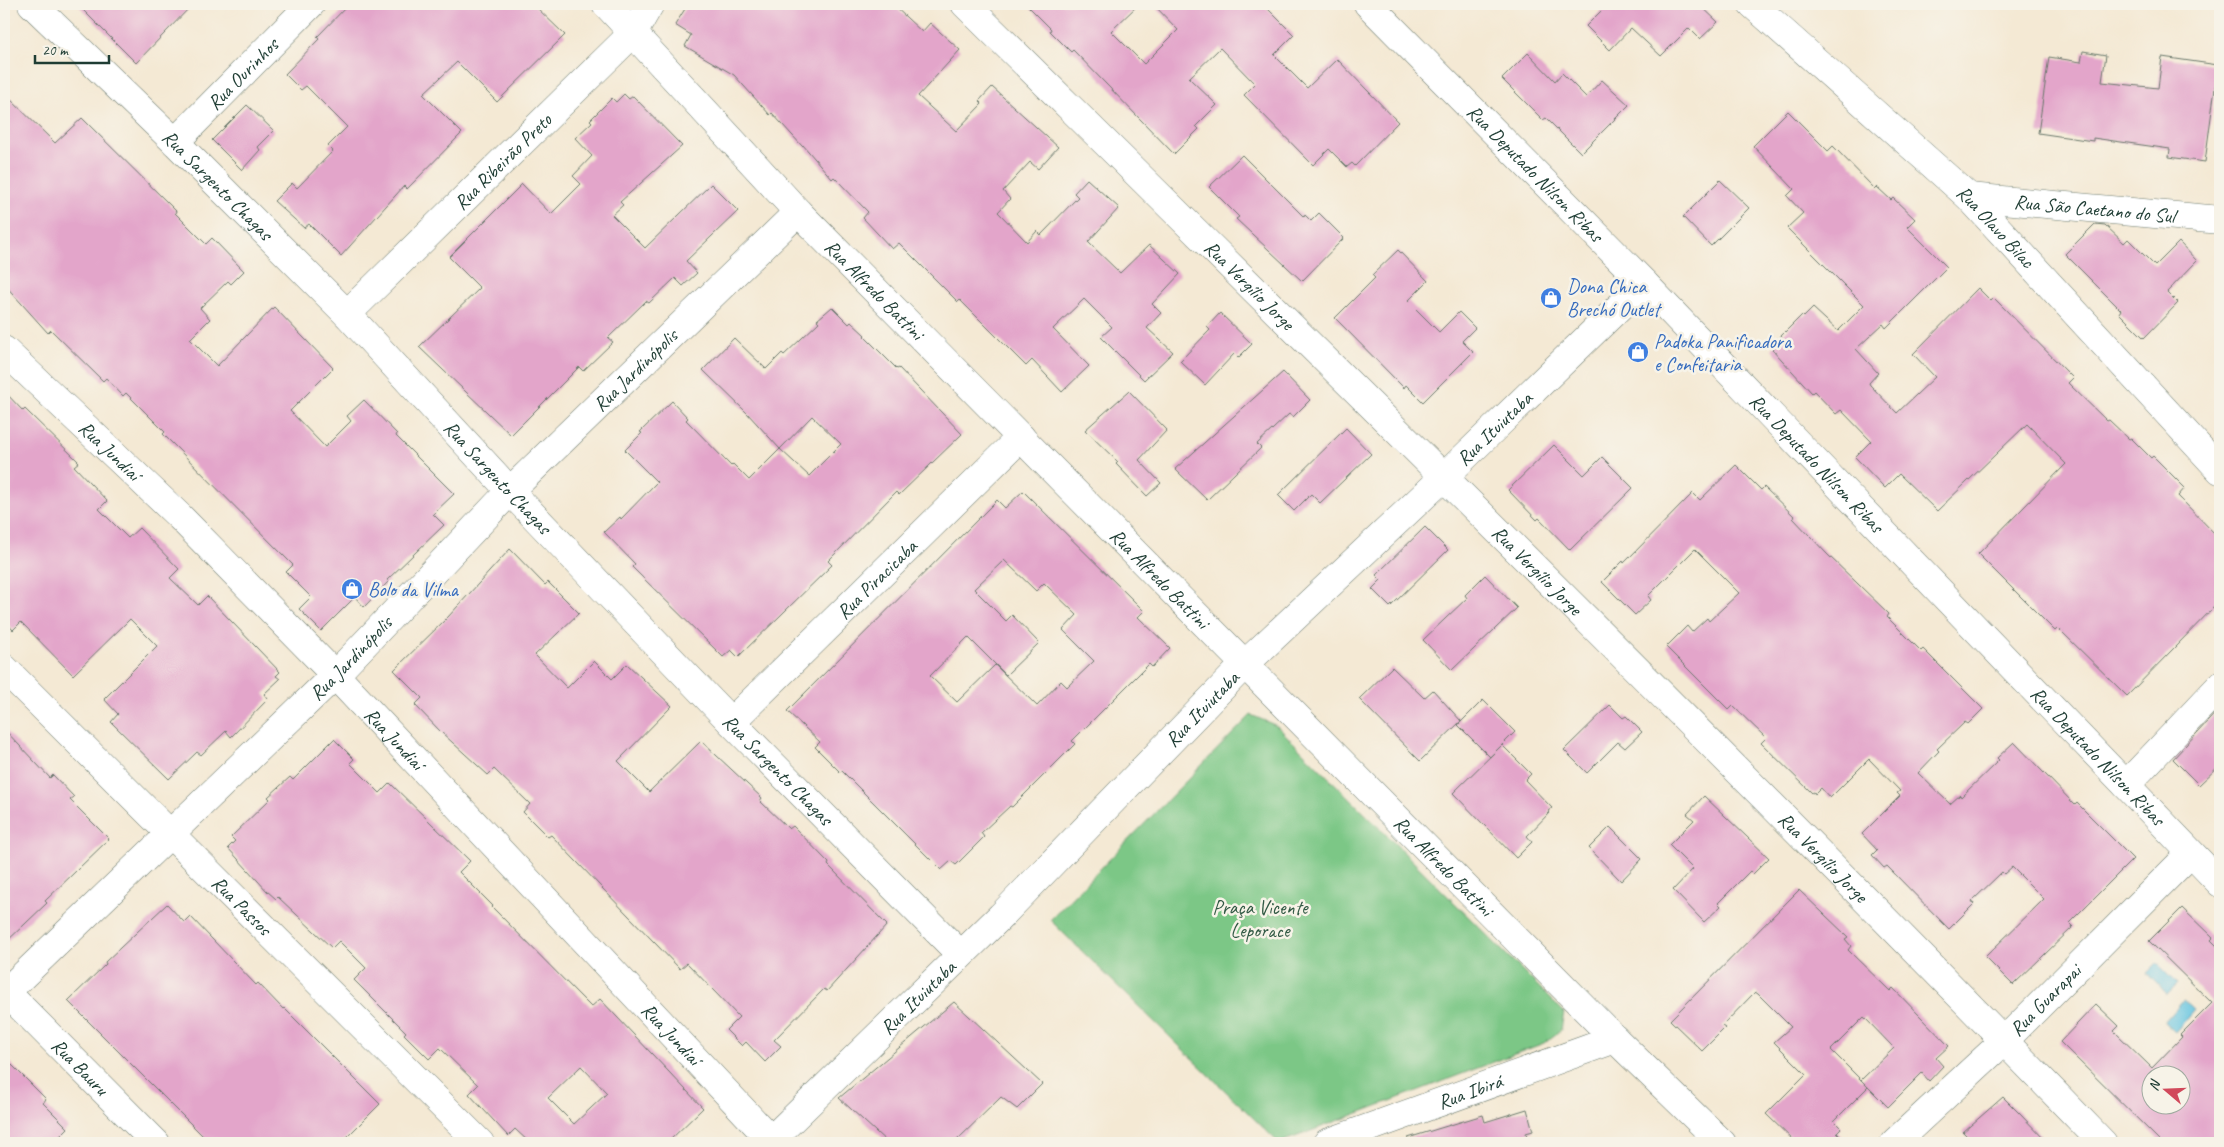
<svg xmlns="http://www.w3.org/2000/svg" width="2224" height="1147" font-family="Caveat,sans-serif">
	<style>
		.green { fill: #7bc786; stroke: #4d825d }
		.water { fill: #63c4e1; stroke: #41808a }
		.building { fill: #e3a5ca; fill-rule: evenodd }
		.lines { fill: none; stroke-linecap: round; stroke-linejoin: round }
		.minor-casing { stroke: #6a796c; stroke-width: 29 }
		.minor { stroke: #fff; stroke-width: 28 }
		.labels { text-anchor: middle; stroke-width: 5; stroke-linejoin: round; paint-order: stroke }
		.street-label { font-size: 20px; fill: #1f3d34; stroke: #f7f3e8 }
		.shop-label { font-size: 20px; fill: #366cbe; stroke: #f7f3e8; text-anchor: start }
		.park-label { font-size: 20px; fill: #315944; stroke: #f7f3e8 }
	</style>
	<rect width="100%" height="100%" fill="#f7f3e8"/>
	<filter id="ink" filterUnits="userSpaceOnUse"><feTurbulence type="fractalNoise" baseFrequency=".02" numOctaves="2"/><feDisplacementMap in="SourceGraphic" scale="10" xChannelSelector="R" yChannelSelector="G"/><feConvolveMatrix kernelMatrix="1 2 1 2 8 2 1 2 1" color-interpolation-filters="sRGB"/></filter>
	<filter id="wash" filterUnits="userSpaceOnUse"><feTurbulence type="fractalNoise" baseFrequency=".0096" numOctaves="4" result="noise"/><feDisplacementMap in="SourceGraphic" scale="20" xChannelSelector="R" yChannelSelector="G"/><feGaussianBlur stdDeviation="1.12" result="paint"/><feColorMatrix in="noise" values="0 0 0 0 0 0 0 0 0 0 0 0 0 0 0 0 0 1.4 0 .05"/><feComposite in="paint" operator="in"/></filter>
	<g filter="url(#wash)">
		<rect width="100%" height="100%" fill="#f4e9d4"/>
		<path class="green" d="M1251,715l26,11 287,286 -3,18 -17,13 -265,100 -229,-223z"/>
		<path class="water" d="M2157,963l21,21 -11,11 -20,-22z
			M2183,1000l11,10 -19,22 -11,-10z"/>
		<g id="blocks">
			<path class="building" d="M77,4h116l-57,59z
				M349,4h184l32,31 -68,67 -40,-40 -34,32 39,39 -55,56 -3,-3 -63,70 -32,-32 -5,4 -30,-27 18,-18 5,5 36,-37 -5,-5 19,-19 -41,-41 -5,4 -16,-16 34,-35 -2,-2z
				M688,4h204l30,28 8,-9 30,27 -42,46 38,35 26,-27 -3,-3 13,-14 66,60 -20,22 -8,-7 -27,29 7,8 -12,13 29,30 10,-11 4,4 37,-38 -4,-4 13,-14 32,29 -31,34 32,31 29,-28 31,29 -28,30 9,9 -14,15 26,24 -29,28 -43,-43 11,-10 -28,-28 -31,30 36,37 -27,26 -30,-32 -6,6 -66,-66 -2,2 -59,-59 -7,6 -29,-31 5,-6 -34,-35 -2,2 -29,-34 -1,1 -30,-33 -2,2 -36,-40 -49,-29 6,-11 -16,-10z
				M1026,4h113l-28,27 33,33 34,-34 -25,-26h110l31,31 -20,20 33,33 30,-29 61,63 -43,44 -3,-3 -5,4 -18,-18 -16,16 -69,-70 11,-11 -35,-36 -31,30 28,27 -21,21 3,3 -25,25 -101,-104 -2,2 -21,-21 1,-2z
				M1608,4h91l19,18 -18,17 -11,-11 -28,28 -30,-28 -21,22 -24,-24z
				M2083,51l23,4 -4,27 56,6 4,-31 56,8 -13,97 -36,-5 1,-8 -77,-11v3l-55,-8 11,-76 32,5z
				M1528,53l27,28 7,-8 24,24 16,-17 27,25 -48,48 -35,-35 -3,2 -41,-41z
				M4,93l51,50 27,-25 94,93 -1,2 31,31 6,-6 32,33 -13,13 -3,-3 -28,27 10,11 -20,20 27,27 57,-59 59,61 -43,43 35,36 26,-26 -4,-5 17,-16 33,34 -1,2 58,58 -21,20 11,11 -57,55 2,1 -25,26 -9,-10 -34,34 -22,-22 12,-12 -25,-25 7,-7 -130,-131 2,-2 -39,-39 -3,3 -17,-18 -3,3 -52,-51 -3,3 -44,-49z
				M624,94l5,5 4,-3 49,50 -62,56 3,3 -11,10 33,33 66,-64 27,27 -52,50 11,12 -14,13 -8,-8 -26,25 -3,-2 -38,37 5,4 -30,29 -4,-4 -68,68 -92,-88 61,-59 -31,-31 73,-73 29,30 30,-30 -8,-8 19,-20 -17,-18 17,-16 -2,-2 22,-22 4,4z
				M247,105l27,26 -16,16 2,3 -18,20 -30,-30z
				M1788,111l40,40 5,-5 42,43 2,-2 14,13 2,-2 22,21 -8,8 40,40 -61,61 -3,-4 -27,25 22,24 -9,10 1,2 27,28 38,-36 -22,-23 65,-66 13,13 3,-3 79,80 -5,5 39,38 2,-1 20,19 2,-1 20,20 2,-2 32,32 -7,8 42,43v62l-93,95 -69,-68 -3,3 -77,-77 88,-90 -39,-40 -90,87 -38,-37 -14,14 -30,-31 16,-16 -30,-31 -5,4 -22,-23 -2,2 -40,-44 10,-10 -2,-2 22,-22 2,2 9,-9 25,23 26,-26 -77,-77 16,-15 -16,-17 7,-7 -41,-43z
				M1242,155l62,62 1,-2 6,6 8,-8 25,25 -42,43 -66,-62 3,-2 -30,-30z
				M1720,180l29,28 -38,38 -28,-29z
				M2095,224l10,1 19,18 4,-4 27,27 24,-24 18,19 -30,31 11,11 -34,35 -25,-25 2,-3 -56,-56z
				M1398,250l30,31 -20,20 31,31 20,-20 16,16 -13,13 11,11 -50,50 -17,-17 -2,3 -69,-70 40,-40 -3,-3z
				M832,307l17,17 2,-2 14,13 -1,1 33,33 2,-1 63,66 -63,61 -3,-3 -68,69 4,4 -94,92 -7,-7 -8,7 -91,-90 3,-3 -31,-32 16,-15 1,2 36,-37 -32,-32 17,-17 -2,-1 32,-31 16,17 -2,2 45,46 2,-2 16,16 31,-31 -33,-36 -44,-43 31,-32 32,31 16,-16 2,2 35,-33 -2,-2zM812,416l29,28 -32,32 -29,-27z
				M1220,313l32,31 -14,14 -4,-4 -29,31 -25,-24 30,-31 -3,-3z
				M1283,372l27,28 -17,17 -4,-3 -32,30 4,4 -54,52 -32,-31z
				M4,391l19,20 2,-2 54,53 -5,4 33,35 -8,8 29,29 11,-10 40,41 -9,9 28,27 9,-9 73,76 -4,4 4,3 -16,15 4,5 -37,38 -5,-6 -25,24 -4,-3 -28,27 -58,-57 7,-8 -14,-15 53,-53 -27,-27 -57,56 -52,-53 -8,8 -9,-10z
				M1129,391l38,39 -28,30 22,23 -14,13 -31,-32 2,-2 -33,-32z
				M1346,428l25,26 -51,49 -9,-9 -17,17 -16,-16z
				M1554,445l30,30 18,-18 31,31 -63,62 -31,-32 -2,2 -29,-30z
				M1736,465l25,25 3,-3 31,30 -2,1 34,36 62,60 -2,3 34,34 2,-2 60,60 -15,15 -3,-2 -28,27 2,2 -21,22 32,31 10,-9 1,2 38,-37 -2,-2 17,-16 61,63 2,-2 56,56 -64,64 4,4 -60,58 -28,-28 59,-58 -32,-32 -8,7 -2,-2 -30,29 2,3 -25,25 -62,-63 -3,2 -12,-13 5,-5 -15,-16 38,-38 -3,-3 3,-2 -31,-32 -39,39 -9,-10 -6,6 -1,-2 -2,1 -51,-50 5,-5 -33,-32 -4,4 -63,-63 21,-21 5,6 15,-14 2,3 30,-28 -44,-44 -47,47 3,4 -16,15 -33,-33 21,-21 1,2 69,-70 7,7z
				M1023,491l121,120 -6,6 32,31 -18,19 -3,-3 -77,77 3,3 -63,63 -2,-1 -29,27 3,4 -28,28 -5,-4 -10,9 -99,-99 -2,1 -25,-25 5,-5 -33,-31 210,-211 8,8zM1004,560l32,31 8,-8 33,32 -14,15 31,31 -27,26 -6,-6 -24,25 -42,-41 -38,37 -27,-26 38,-39 38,38 33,-32 -27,-28 -6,6 -32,-32z
				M1425,527l23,23 -58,57 -18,-18 9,-9 -5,-5z
				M510,549l35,36 3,-3 31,31 -44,42 32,33 27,-27 18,18 15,-15 45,42 -54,55 31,31 52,-51 61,57 -2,3 29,28 4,-3 36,37 -1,2 59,60 -60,66 -3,-2 -50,51 7,6 -16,16 -19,-20 -4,4 -16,-16 13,-13 -52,-54 -7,6 -129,-134 -3,2 -25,-25 7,-8 -36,-35 -6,6 -47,-43 -26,-27 7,-7 -28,-28 54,-53z
				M1485,575l32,33 -65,62 -29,-30 44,-42 -2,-3z
				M1392,667l32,31 9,-8 28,31 -41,40 -61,-62z
				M1483,700l32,32 -25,25 -32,-32z
				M1610,705l13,13 3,-2 16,16 -17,16 -7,-6 -31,31 -23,-23z
				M2220,708v57l-21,20 -26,-26z
				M4,729l46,49 3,-3 21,22 -4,3 39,39 -64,62 2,2 -43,41z
				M334,739l20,20 -4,4 30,30 10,-10 80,78 -11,11 34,34 -1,1 99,100 9,-8 103,109 -36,35h-137l-15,-14 -7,7 -39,-42 9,-9 -38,-37 -11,11 -25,-25 2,-2 -52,-52 12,-12 -27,-27 -7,7 -54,-51 -2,2 -9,-8 -39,-43 7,-7 -4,-4 39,-38 -2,-2 22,-20 3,3zM581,1066l26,27 -33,31 -26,-26z
				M1502,745l29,29 -6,6 27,28 -4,3 2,1 -23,24 5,6 -16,16 -63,-65z
				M1704,796l65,62 -16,16 -3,-3 -32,32 3,3 -17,16 -31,-32 20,-21 -24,-24 25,-25 -7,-6z
				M1610,827l32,32 -21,22 -32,-33z
				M1799,890l49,47 -3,2 6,7 -3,4 42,41 3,-3 56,58 -13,12 7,8 -14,15 -7,-8 -34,34 -27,-27 7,7 -34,34 7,7 -4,4 11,11h-52l-30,-29 40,-40 -32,-32 17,-15 -33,-33 -3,-2 -33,34 3,2 -23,23 -32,-31zM1864,1017l30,31 -33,32 -30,-30z
				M167,904l17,18 6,-6 66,69 2,-2 25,26 1,-1 96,96 -39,39h-131l-142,-142 38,-37 -1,-2z
				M2182,908l31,30 -2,2 9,9v194h-58l-102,-101 36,-38 23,22 -5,5 38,37 30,-31 -2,-2 32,-32 -63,-62zM2152,1074h30v30h-30z
				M954,1002l88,82 -25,25 -16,-12 -47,46h-66l-49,-45z
				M4,1057l42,42 -3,4 25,25 -15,15h-49z
				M2003,1097l16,16 29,30h-74l-11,-11z
				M1527,1109l6,22 -7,2 3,10h-120l-1,-5 75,-23 2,7z"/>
		</g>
	</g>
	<g filter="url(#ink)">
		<use href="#blocks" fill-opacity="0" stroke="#6a796c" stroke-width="1"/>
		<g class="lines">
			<g class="minor-casing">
				<g id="minor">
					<path id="s1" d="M32,4l143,138 172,172 163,177 221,231 229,232"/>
					<path id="s2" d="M606,4l192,208 817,827 107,104"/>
					<path id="s3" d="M965,4c382,377 765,753 1138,1139"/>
					<path id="s4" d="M1368,4l276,279 576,600"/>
					<path id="s5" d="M1752,4l217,193 251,273"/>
					<path id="s6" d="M175,142l136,-138"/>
					<path id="s7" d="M1969,197l251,23"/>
					<path id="s8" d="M347,314l287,-282 16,-28"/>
					<path id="s9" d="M4,350l176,167 155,158 436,465"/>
					<path id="s10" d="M4,668l476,475"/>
					<path id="s11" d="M731,722l290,-285"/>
					<path d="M2126,785l94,-99"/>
					<path id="s12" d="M4,990l152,153"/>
					<path id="s13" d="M6,992l329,-317 175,-184 288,-279"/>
					<path id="s14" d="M768,1143l233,-227 244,-252 199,-187 200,-194"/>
					<path id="s15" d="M1327,1143l288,-104"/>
					<path id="s16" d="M1894,1143l110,-102 186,-187"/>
				</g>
			</g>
			<use href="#minor" class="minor"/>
		</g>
	</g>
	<defs>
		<g id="shop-disc" transform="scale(1.125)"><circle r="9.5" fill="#3f7fe0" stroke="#f7f3e8"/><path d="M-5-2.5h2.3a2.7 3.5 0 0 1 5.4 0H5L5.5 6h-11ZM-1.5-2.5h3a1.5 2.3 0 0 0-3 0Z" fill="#fff"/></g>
	</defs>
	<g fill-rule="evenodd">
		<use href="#shop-disc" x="1551" y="298"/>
		<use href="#shop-disc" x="1638" y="352"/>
		<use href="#shop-disc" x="352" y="589"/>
	</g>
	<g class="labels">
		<g class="street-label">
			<text dy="7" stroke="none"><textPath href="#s6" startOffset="96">Rua Ourinhos</textPath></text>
			<text dy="7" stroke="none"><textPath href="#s8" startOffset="218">Rua Ribeirão Preto</textPath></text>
			<text dy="7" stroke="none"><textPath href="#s4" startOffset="238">Rua Deputado Nilson Ribas</textPath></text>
			<text dy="7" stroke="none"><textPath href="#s1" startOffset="259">Rua Sargento Chagas</textPath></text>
			<text dy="7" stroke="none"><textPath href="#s7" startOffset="126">Rua São Caetano do Sul</textPath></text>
			<text dy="7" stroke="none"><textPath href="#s5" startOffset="330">Rua Olavo Bilac</textPath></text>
			<text dy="7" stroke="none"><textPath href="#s3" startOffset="400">Rua Vergílio Jorge</textPath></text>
			<text dy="7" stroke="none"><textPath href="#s2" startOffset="392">Rua Alfredo Battini</textPath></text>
			<text dy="7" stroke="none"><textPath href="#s13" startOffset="885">Rua Jardinópolis</textPath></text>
			<text dy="7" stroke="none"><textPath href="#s14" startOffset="1019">Rua Ituiutaba</textPath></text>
			<text dy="7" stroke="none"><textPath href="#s9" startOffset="146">Rua Jundiaí</textPath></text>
			<text dy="7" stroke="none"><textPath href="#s4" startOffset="642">Rua Deputado Nilson Ribas</textPath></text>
			<text dy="7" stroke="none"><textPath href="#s1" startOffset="664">Rua Sargento Chagas</textPath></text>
			<text dy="7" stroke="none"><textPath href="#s3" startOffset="805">Rua Vergílio Jorge</textPath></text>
			<text dy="7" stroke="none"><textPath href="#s2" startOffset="798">Rua Alfredo Battini</textPath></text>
			<text dy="7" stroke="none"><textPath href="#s11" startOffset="204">Rua Piracicaba</textPath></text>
			<text dy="7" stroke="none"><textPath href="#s13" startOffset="480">Rua Jardinópolis</textPath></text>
			<text dy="7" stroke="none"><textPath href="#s14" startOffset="614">Rua Ituiutaba</textPath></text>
			<text dy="7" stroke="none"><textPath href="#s9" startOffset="551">Rua Jundiaí</textPath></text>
			<text dy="7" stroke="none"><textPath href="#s4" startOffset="1048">Rua Deputado Nilson Ribas</textPath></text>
			<text dy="7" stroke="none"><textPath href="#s1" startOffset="1069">Rua Sargento Chagas</textPath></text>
			<text dy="7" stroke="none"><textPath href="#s3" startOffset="1210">Rua Vergílio Jorge</textPath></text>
			<text dy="7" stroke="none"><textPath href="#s2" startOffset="1202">Rua Alfredo Battini</textPath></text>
			<text dy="7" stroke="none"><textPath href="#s10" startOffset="336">Rua Passos</textPath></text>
			<text dy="7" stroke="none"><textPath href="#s14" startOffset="209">Rua Ituiutaba</textPath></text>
			<text dy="7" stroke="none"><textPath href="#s16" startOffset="208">Rua Guarapai</textPath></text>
			<text dy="7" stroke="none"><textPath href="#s9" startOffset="956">Rua Jundiaí</textPath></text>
			<text dy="7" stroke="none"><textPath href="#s12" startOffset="108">Rua Bauru</textPath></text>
			<text dy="7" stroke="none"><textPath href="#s15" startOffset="152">Rua Ibirá</textPath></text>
		</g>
		<g class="shop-label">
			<text x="1567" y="293">Dona Chica<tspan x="1567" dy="23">Brechó Outlet</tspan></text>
			<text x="1654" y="348">Padoka Panificadora<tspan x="1654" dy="23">e Confeitaria</tspan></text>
			<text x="368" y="596">Bolo da Vilma</text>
		</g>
		<g class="park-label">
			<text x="1260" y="914">Praça Vicente<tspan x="1260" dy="23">Leporace</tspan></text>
		</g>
	</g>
	<rect width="2224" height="1147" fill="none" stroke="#f7f3e8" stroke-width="20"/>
	<g transform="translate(2166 1090) rotate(289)"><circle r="24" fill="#f7f3e8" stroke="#a1aaa0"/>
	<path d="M0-4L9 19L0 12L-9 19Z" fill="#d1495b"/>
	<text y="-8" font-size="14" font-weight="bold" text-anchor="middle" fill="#1f3d34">N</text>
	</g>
	<path d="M35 55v8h74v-8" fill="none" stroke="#1f3d34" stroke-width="2.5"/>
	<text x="42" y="55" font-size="15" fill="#1f3d34" stroke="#f7f3e8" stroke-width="4" paint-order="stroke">20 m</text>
</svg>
